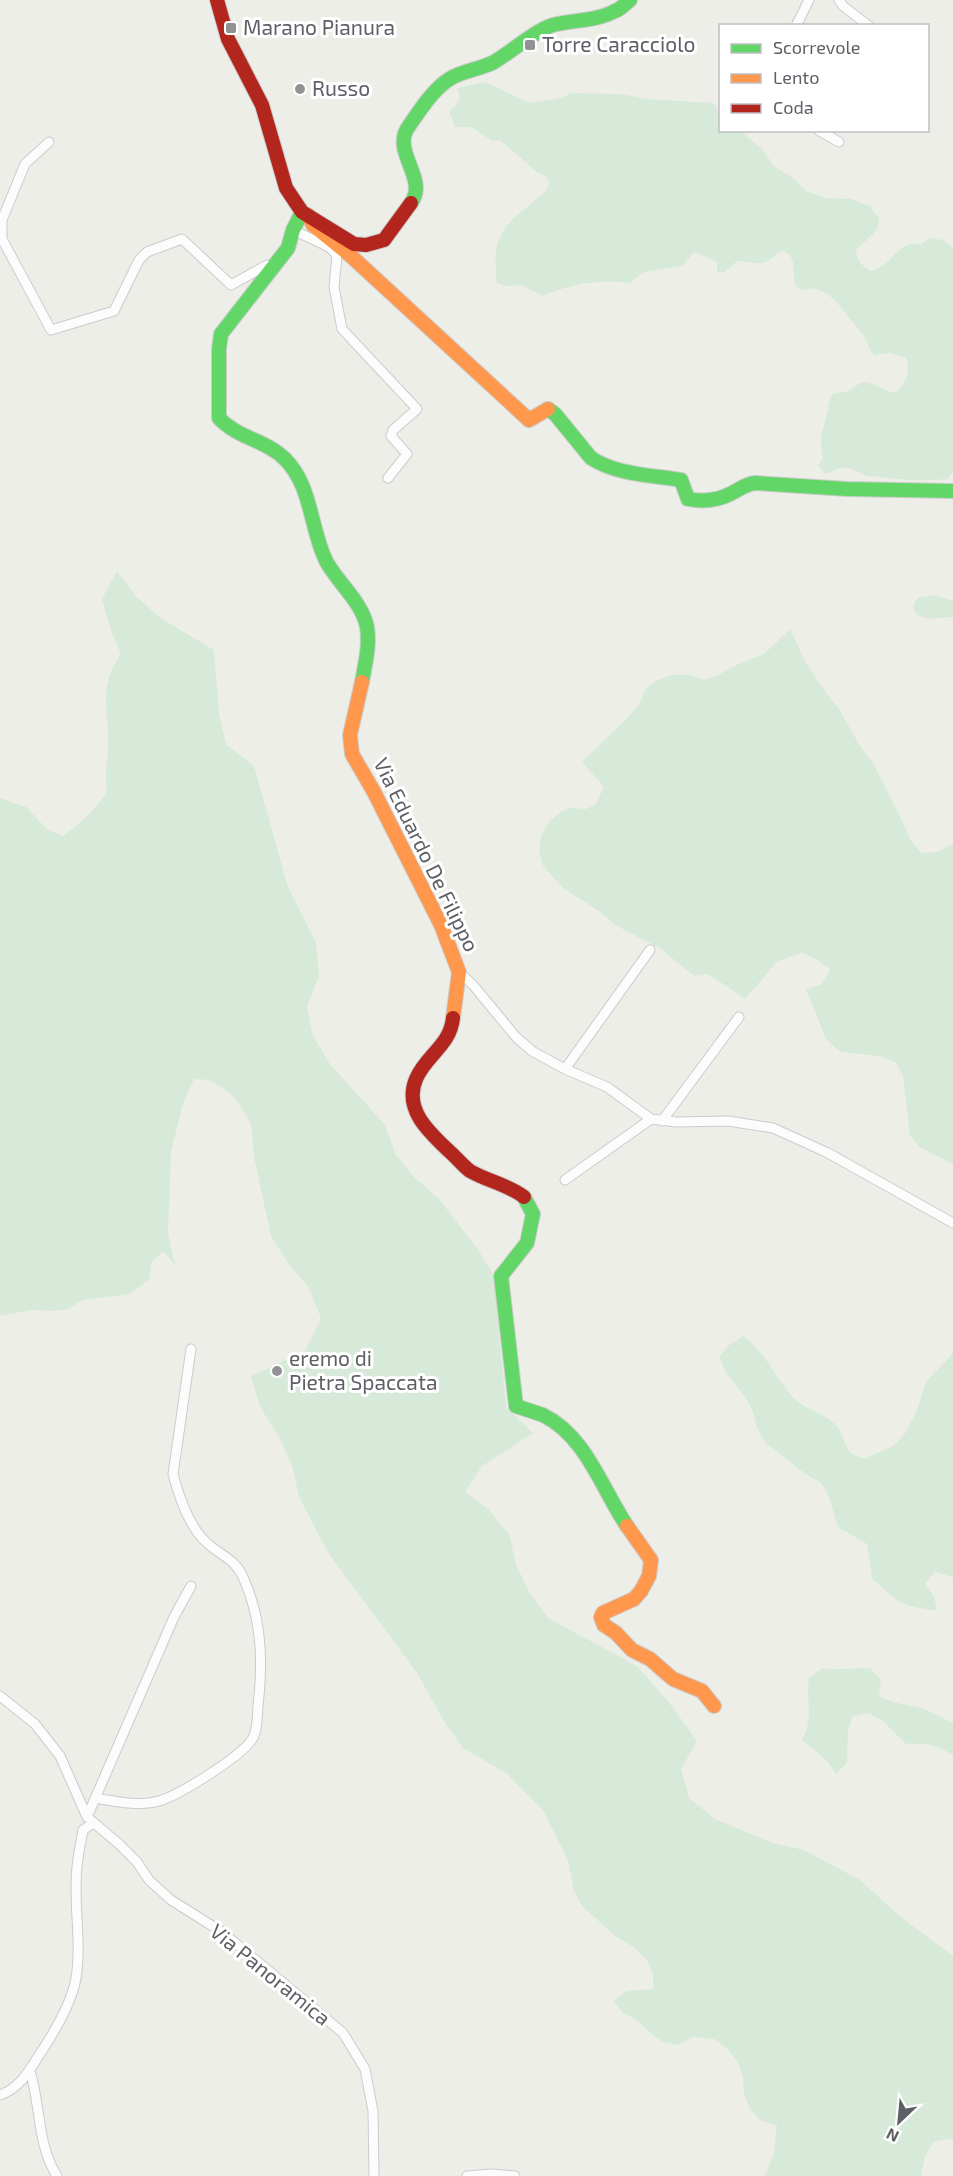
<svg xmlns="http://www.w3.org/2000/svg" width="953" height="2176" font-family="'Exo 2',sans-serif">
	<style>
		.green { fill: #d7eada }
		.lines { fill: none; stroke-linecap: round; stroke-linejoin: round }
		.street-casing { stroke: #cbcbcb; stroke-width: 11 }
		.fast-casing { stroke: #ccc; stroke-width: 16 }
		.slow-casing { stroke: #ccc; stroke-width: 16 }
		.jam-casing { stroke: #ccc; stroke-width: 16 }
		.street { stroke: #fcfcfc; stroke-width: 9 }
		.fast { stroke: #63d668; stroke-width: 14 }
		.slow { stroke: #ff974d; stroke-width: 14 }
		.jam { stroke: #b3261e; stroke-width: 14 }
		.poi-dot { fill: #909294; stroke: #fff; stroke-width: 2 }
		.labels { text-anchor: middle; stroke-width: 6; stroke-linejoin: round; paint-order: stroke }
		.poi-label { font-size: 21px; fill: #5e6066; stroke: #fff; text-anchor: start }
		.street-label { font-size: 21px; fill: #5e6066; stroke: #fff }
	</style>
	<rect width="100%" height="100%" fill="#eeeee9"/>
	<path class="green" d="M486,82l43,21 28,-4 15,-6 48,1 28,5 65,4 7,9v18l21,1 20,17 14,19 20,12 11,12 19,7 26,1 19,7 9,13 -1,8 -5,7 -17,16c1,11 5,15 15,21 23,-5 25,-32 50,-27l9,-6 13,2 10,8v224l-6,7c-26,3 -52,0 -78,-3 -8,-1 -14,-7 -22,-8 -7,-1 -15,4 -22,6l-7,-9 5,-6c-4,-23 -2,-20 3,-42 2,-8 3,-15 6,-23l16,-3 14,-9 8,1 23,10c13,-7 18,-21 13,-35l-16,-5 -15,2c-8,-6 -6,-12 -12,-20 -4,-6 -10,-12 -15,-18 -10,-15 -26,-34 -46,-27l-7,-4 -2,-24 -3,-7 -7,-4c-8,3 -14,11 -22,12 -7,1 -16,-2 -24,-2l-12,11 -8,1v-11l-23,-10 -12,14 -37,6 -16,11c-28,-4 -61,1 -86,13l-22,-11 -16,1 -8,-3c-5,-42 2,-55 35,-80 8,-7 14,-10 18,-21l-5,-6 -7,-3 -38,-33 -8,1 -21,-14h-16l-6,-16c11,-9 13,-11 8,-23z
		M117,571l19,25 23,21 55,33 5,64 7,30 28,22 34,121 28,56 3,33 -12,30 6,30 17,28 55,61 11,30 20,24 23,20 38,49 17,27 12,132 27,26 -51,33 -17,26 23,17 21,25 7,30 13,28 19,26 89,48 34,39 26,36 -16,28 8,29 26,21 58,24 31,7 56,30 42,38 51,38v184l-4,-1 -15,3 -9,14 -4,20h-156l9,-23 3,-28 -16,-4 -11,-12 -6,-15 -1,-16 -5,-16 -11,-13 -13,-10 -22,-2 -14,8 -16,-3 -13,-10 -12,-12 -14,-7 -10,-12 13,-10 27,-2v-15l-7,-15 -11,-11 -21,-13 -32,-29 -8,-15 -6,-31 -25,-50 -37,-37 -43,-25 -18,-25 -28,-50 -88,-119 -30,-57 -7,-32 -14,-30 -18,-28 -9,-31 54,-25 16,-33 -12,-30 -21,-25 -17,-27 -17,-79 -3,-33 -15,-25 -12,-10 -14,-9 -16,-1 -12,28 -11,45 -3,81 7,32 -12,-14 -11,11 -3,18 -19,14 -48,6 -13,9 -16,2 -21,-1 -32,6v-518l26,9 22,23 15,6c18,-12 32,-27 44,-44 -3,-17 1,-31 1,-47 1,-38 -11,-56 13,-91l-10,-23 -9,-32z
		M935,595l18,6v16c-15,0 -30,7 -40,-7l1,-8 6,-5z
		M790,629l16,34 26,38 6,6 22,39 13,17 25,49 13,29 11,12 15,-1 16,-8v320l-32,-16 -11,-12 -7,-61 -8,-13 -16,-6 -39,-4 -14,-13 -20,-50 16,-5 8,-14 -13,-10 -14,-7 -25,8 -33,38 -37,-25 -14,2 -33,-27 -46,-24 -15,-13 -37,-24 -20,-22 -4,-15 2,-15 8,-14 12,-11 10,-3 15,1 9,-4 9,-18 -22,-25 46,-45 11,-12 6,-15 12,-10 15,-5h17l15,5 16,-6 14,-8 30,-12z
		M743,1336c24,16 32,44 53,64 11,10 28,13 39,24 7,7 10,21 15,29l14,6 29,-13 11,-11 12,-22 10,-31 27,-29v224l-18,-5 -10,12 9,12 3,15 -24,-4 -15,-6 -26,-22 -5,-35 -29,-17 -9,-30 -8,-14 -17,-10 -39,-31 -8,-14 -4,-16 -7,-14 -20,-25 -7,-16 10,-12z
		M822,1668c16,2 32,0 48,0l11,12 -2,16 14,6 32,7 28,14v32c-16,-10 -28,-12 -47,-11l-23,-23 -15,-8 -15,3 -5,15 -1,32 -11,11 -9,-13 -25,-21c13,-26 3,-36 7,-62z"/>
	<g class="lines">
		<g class="street-casing">
			<path id="street" d="M839,0l4,6 26,20
				M796,26l13,-26
				M818,130l21,12
				M49,142l-24,22 -23,56v19l49,91 63,-19 25,-51 8,-8 35,-13 49,46 36,-20 7,2
				M293,230l36,17 8,8 -3,32 8,42 75,80 -24,21 -2,6 16,18 -19,24
				M459,972l14,13 43,52 16,14 33,18 42,18 44,32 25,3 52,-1 45,7 55,25 125,70
				M565,1069l85,-119
				M662,1121l77,-104
				M565,1180l86,-61
				M0,1696l35,28 25,32 27,61 32,27 18,18 12,18 22,20 51,32 121,101 22,36 8,42 1,65
				M95,1798c20,3 44,9 64,3 21,-6 83,-45 94,-63 5,-9 4,-22 5,-32 5,-45 4,-87 -15,-129 -8,-18 -23,-22 -36,-34 -18,-16 -28,-46 -34,-69l18,-125
				M87,1817l87,-200 17,-31
				M30,2071c11,35 7,74 27,105
				M0,2095c18,-6 28,-22 38,-38 14,-21 34,-55 38,-79 6,-37 -3,-75 1,-111 1,-13 4,-25 6,-37l10,-7
				M467,2176l24,-2 24,2"/>
		</g>
		<g class="fast-casing">
			<path id="fast" d="M411,203c18,-25 -21,-52 -2,-77 11,-16 25,-38 42,-48 11,-7 30,-9 43,-16 17,-10 42,-32 59,-37 20,-5 44,-4 62,-14 6,-2 10,-7 15,-11
				M302,212l-9,18 -5,18 -67,86 -2,15v69c18,20 47,22 66,41 27,27 25,69 41,102 12,22 36,41 41,66 3,18 -2,38 -5,55
				M548,409l7,5 36,44c26,17 60,17 90,22l7,19c15,3 31,1 44,-6 8,-4 14,-9 23,-10l92,6 106,2
				M524,1197l9,17 -6,29 -26,33 15,130c9,3 18,6 27,9 43,21 59,74 84,111"/>
		</g>
		<g class="slow-casing">
			<path id="slow" d="M308,215l5,10 38,31 178,164 19,-11
				M362,682l-12,53 2,19 22,38 67,133 18,47 -6,46
				M627,1526l24,34 -2,16 -8,15 -7,8 -31,14 -2,4 3,8 12,8 16,17 18,9 23,20 29,12 12,15"/>
		</g>
		<g class="jam-casing">
			<path id="jam" d="M217,0l11,39 34,66 24,83 16,24 52,32 12,1 18,-5 27,-37
				M453,1018c-3,28 -27,37 -37,61 -13,31 14,54 34,73 7,6 13,14 20,19 17,10 39,14 54,26"/>
		</g>
		<use href="#street" class="street"/>
		<use href="#fast" class="fast"/>
		<use href="#slow" class="slow"/>
		<use href="#jam" class="jam"/>
	</g>
	<g class="poi-dot">
		<rect x="225" y="22" width="12" height="12" rx="3"/>
		<rect x="524" y="39" width="12" height="12" rx="3"/>
		<circle cx="300" cy="89" r="6"/>
		<circle cx="277" cy="1371" r="6"/>
	</g>
	<g class="labels">
		<g class="poi-label">
			<text x="243" y="35">Marano Pianura</text>
			<text x="542" y="52">Torre Caracciolo</text>
			<text x="312" y="96">Russo</text>
			<text x="289" y="1366">eremo di<tspan x="289" dy="24">Pietra Spaccata</tspan></text>
		</g>
		<g class="street-label">
			<text transform="translate(426 855) rotate(64)" y="7">Via Eduardo De Filippo</text>
			<text transform="translate(270 1975) rotate(39)" y="7">Via Panoramica</text>
		</g>
	</g>
	<rect x="719" y="24" width="210" height="108" fill="#ffffff" stroke="#bfbfc2" stroke-width="1.5"/>
	<rect x="731" y="44" width="30" height="9" fill="#63d668" stroke="#bfbfc2" stroke-width="1.5"/>
	<text x="773" y="54" font-size="18" fill="#5e6066">Scorrevole</text>
	<rect x="731" y="74" width="30" height="9" fill="#ff974d" stroke="#bfbfc2" stroke-width="1.5"/>
	<text x="773" y="84" font-size="18" fill="#5e6066">Lento</text>
	<rect x="731" y="104" width="30" height="9" fill="#b3261e" stroke="#bfbfc2" stroke-width="1.5"/>
	<text x="773" y="114" font-size="18" fill="#5e6066">Coda</text>
	<g transform="translate(899 2122) rotate(206)" stroke="#ffffff" stroke-width="4.5" paint-order="stroke">
	<path d="M0-4.5L10 22L0 15L-10 22Z" fill="#5e6066"/>
	<text y="-9" font-size="16" font-weight="bold" text-anchor="middle" fill="#5e6066">N</text>
	</g>
</svg>
